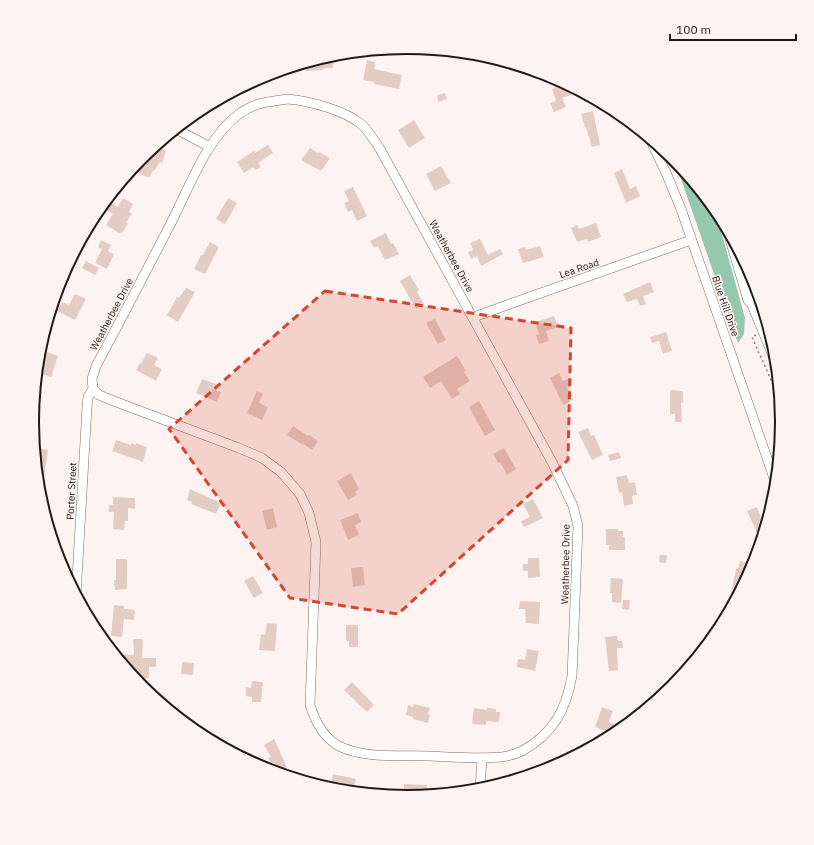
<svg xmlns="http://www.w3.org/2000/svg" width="814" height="845" font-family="'IBM Plex Sans',sans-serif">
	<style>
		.forest { fill: #95c8ad }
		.building { fill: #e3ccc4 }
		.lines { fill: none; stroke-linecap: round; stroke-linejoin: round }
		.minor-casing { stroke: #7f6b64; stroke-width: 10 }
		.highway-casing { stroke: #7f6b64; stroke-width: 14 }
		.path { stroke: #877e7b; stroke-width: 1.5; stroke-dasharray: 2 3; stroke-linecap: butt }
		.minor { stroke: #fff; stroke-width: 9 }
		.highway { stroke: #fff; stroke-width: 13 }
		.marked { fill: #d34633; fill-opacity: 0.2; stroke: #d34633; stroke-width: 3; stroke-dasharray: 8 5; stroke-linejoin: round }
		.labels { text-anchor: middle; stroke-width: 3.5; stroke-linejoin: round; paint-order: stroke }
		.street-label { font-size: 10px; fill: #211916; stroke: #fdf4f1 }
		.rim { fill: none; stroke: #211916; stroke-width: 2 }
	</style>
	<rect width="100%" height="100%" fill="#fdf4f1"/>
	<path class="forest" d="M669,154l46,55 30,109 -1,16 -6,9 -58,-167z"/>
	<path class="building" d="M322,58h11v10h-10v2l-17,1v-8z
		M367,60l8,2 -1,7 28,6 -3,14 -25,-5v-2l-11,-2z
		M550,76l17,9 4,10 -9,3 4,9 -12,5 -4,-9 6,-2 -4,-12 3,-1z
		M445,93l2,6 -9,3 -1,-7z
		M593,111l7,34 -8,2 -6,-20h-1l-4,-13z
		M414,120l11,18 -16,10 -11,-18z
		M268,145l5,8 -15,10 3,4 -6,3 -2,-3 -9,6 -7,-11 17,-11 1,2z
		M156,146l10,5 -4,12 -2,-1 -6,9 -1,-1 -4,8 -12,-6 4,-8 4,2z
		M310,148l8,5 1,-1 11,6 -9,13 -20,-11z
		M441,166l10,17 -16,8 -9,-17z
		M622,169l8,20 6,-3 4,10 -14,7 -12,-30z
		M353,187l14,29 -10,5 -5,-11 -4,2 -4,-9 5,-2 -5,-10z
		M123,198l10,6 -4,8 3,1 -6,10 2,1 -5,8 -4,1 -13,-8 7,-11 -8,-5 5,-7 8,5z
		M228,198l9,5 -12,21 -9,-5z
		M596,223l5,14 -13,5 -1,-3 -10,3 -6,-14 6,-3 2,4z
		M386,233l5,11 2,-1 6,11 -14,6 -7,-14 -4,2 -4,-7z
		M480,239l8,16 12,-6 3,5 -22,12 -4,-10 -6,3 -3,-7 5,-2 -3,-7z
		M101,240l10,5 -3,6 6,3 -7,15 -12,-6 7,-14 -4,-2z
		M210,242l9,5 -14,27 -11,-5 7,-14h2z
		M540,246l4,11 -21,6 -5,-14 7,-2 1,3z
		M86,261l13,7 -4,7 -13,-7z
		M410,275l9,15 -2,2 7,12 -8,5 -16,-28z
		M650,282l4,10 -11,4 3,8 -6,2 -3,-7 -10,3 -4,-8z
		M186,288l9,4 -17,30 -11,-7 10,-18 2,1z
		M75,294l11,5 -11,21 -18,-9 5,-9 7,3z
		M554,316l4,11 -12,4 3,10 -10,3 -3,-9 3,-1 -4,-12z
		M435,319l11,21 -8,4 -12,-21z
		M666,332l6,19 -9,3 -4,-13 -7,2 -2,-6z
		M44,351l14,5 -7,21 -14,-5 1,-7h1z
		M147,353l11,5 -4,7 8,4 -6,12 -20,-11 4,-7 1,1z
		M457,356l9,15 -2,1 6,9 -13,8 3,5 -8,5 -11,-18 -11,7 -7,-11z
		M559,373l4,8 5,-2 3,6 -4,2 6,13 -10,5 -13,-27z
		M202,379l17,6 -3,6 5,1 -4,10 -21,-9z
		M670,390l13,1v12h-2l1,19h-7v-8h-5z
		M257,391l6,3 -4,9 9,4 -6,13 -15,-7z
		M479,401l16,29 -10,6 -16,-29z
		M293,426l15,10 1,-1 9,6 -6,9 -8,-6 -1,1 -16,-10z
		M588,428l3,8 3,-1 9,20 -11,5 -14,-28z
		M116,440l15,5v-2l5,2v-2l11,4 -4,15 -31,-11z
		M35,448l13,2 -4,27 -7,-1z
		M504,448l12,21 -9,6 -7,-13 -2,1 -5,-9z
		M619,452l2,6 -11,3 -2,-6z
		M351,473l8,16 -4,3 2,3 -9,5 -11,-19z
		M627,475l2,8 6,-1 2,13 -5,1 1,8 -9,2 -2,-14 -3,1 -3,-16z
		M190,489l31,14 -5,11 -25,-10 1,-2 -5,-2z
		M113,497l22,1v11l-7,-1v13h-3l-1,9 -11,-1 1,-17h-5v-7h4z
		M533,499l10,19 -19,9 -3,-6 9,-4 -7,-13z
		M757,507l8,21 -3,11 -3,-7 -2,1 -10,-22z
		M273,508l4,19 -10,3 -5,-19z
		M358,513l3,9 -6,3 4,10 -11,5 -8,-20z
		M606,529h12v2h5v6h2v13h-16v-5h-3z
		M660,555h7l-1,8 -7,-1z
		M528,558h11l1,19 -12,1v-7h-5v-7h5z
		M116,559h11v30l-12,1 -1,-10h2z
		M740,561l8,2 -1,8 2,1 -1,5 -10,18 -7,-2 5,-24h2z
		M363,567l2,18 -12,2 -2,-19z
		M253,576l10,17 -9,5 -10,-17z
		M611,578l12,1 -2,24 -9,-1v-9h-2z
		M623,600h7l-1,10 -7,-1z
		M520,601l20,1 -1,22 -13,-1 -1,-14h-6z
		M114,605l10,1v3l11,1 -1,10 -10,-1 -2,18 -11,-1z
		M267,623l10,1 -2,27 -16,-1 2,-16 4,1z
		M346,625h12v22h-9v-6h-3z
		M617,636l1,5h4l1,7h-6l1,22 -9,1 -4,-34z
		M133,639h10l-1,19h14v9h-7v11h-3l-1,8h-5l-26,-32 20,1z
		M527,649l12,2 -4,20 -18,-4 1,-8 7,1z
		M182,662l12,1 -1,12 -12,-1z
		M252,681l11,1 -2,20h-9v-5l-6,-1v-9l5,1z
		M352,682l22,23 -7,7 -23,-22z
		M414,704l16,4 -2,6 2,1 -2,8 -15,-4v-2l-7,-2 2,-10 5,2z
		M602,707l11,4 -4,11 5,2 -3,9 -16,-6z
		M474,708l13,2v-2l9,1v3h4l-1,10 -13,-1v4l-14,-1z
		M274,739l13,28 -8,5 -5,-9 -3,1 -3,-6 3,-1 -7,-12z
		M333,774l23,5 -3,12 -22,-5z
		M404,784l23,1v11l-23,1z"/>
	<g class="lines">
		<g class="minor-casing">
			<path id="minor" d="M288,99c21,2 56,11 73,25 8,7 13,16 19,25l172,313 21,44 5,20 -6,150c-6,34 -19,58 -50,75 -6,3 -14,5 -20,6 -24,2 -49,0 -73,-1 -27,-1 -65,3 -90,-10 -15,-8 -24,-25 -29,-41l6,-163 -7,-29 -9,-19 -19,-22 -19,-14 -23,-10 -120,-45 -20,-8 -6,-6 -1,-10 4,-13c25,-46 49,-93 73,-139 19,-36 37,-89 70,-113 16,-12 30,-12 49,-15z
				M176,129l34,18
				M650,139l17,36 14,34 95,275
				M750,300l26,63
				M474,317l33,-12 184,-65
				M76,595l11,-188 1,-10 5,-8
				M480,790l2,-32"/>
		</g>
		<g class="highway-casing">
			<path id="highway" d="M732,239l18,61"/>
		</g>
		<path class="path" d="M756,335l-4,2 28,63"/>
		<use href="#minor" class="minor"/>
		<use href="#highway" class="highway"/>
	</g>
	<path class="marked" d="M325,291l246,37 -3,132 -170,154 -108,-16 -121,-169z"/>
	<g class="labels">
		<g class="street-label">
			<text transform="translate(452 256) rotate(61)" y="4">Weatherbee Drive</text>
			<text transform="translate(579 268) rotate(-19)" y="4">Lea Road</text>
			<text transform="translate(726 306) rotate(71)" y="4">Blue Hill Drive</text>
			<text transform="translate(111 314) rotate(-62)" y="4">Weatherbee Drive</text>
			<text transform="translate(71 491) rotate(-87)" y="4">Porter Street</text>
			<text transform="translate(565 564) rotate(-89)" y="4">Weatherbee Drive</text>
		</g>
	</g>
	<path d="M0 0H814V845H0ZM39 422a368 368 0 1 1 736 0a368 368 0 1 1-736 0Z" fill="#fdf4f1" fill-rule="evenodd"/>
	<path class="rim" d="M39 422a368 368 0 1 1 736 0a368 368 0 1 1-736 0Z"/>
	<path d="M670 34v6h126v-6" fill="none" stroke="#211916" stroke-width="2"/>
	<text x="676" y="34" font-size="12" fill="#211916" stroke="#fdf4f1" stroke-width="3" paint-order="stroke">100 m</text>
</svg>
